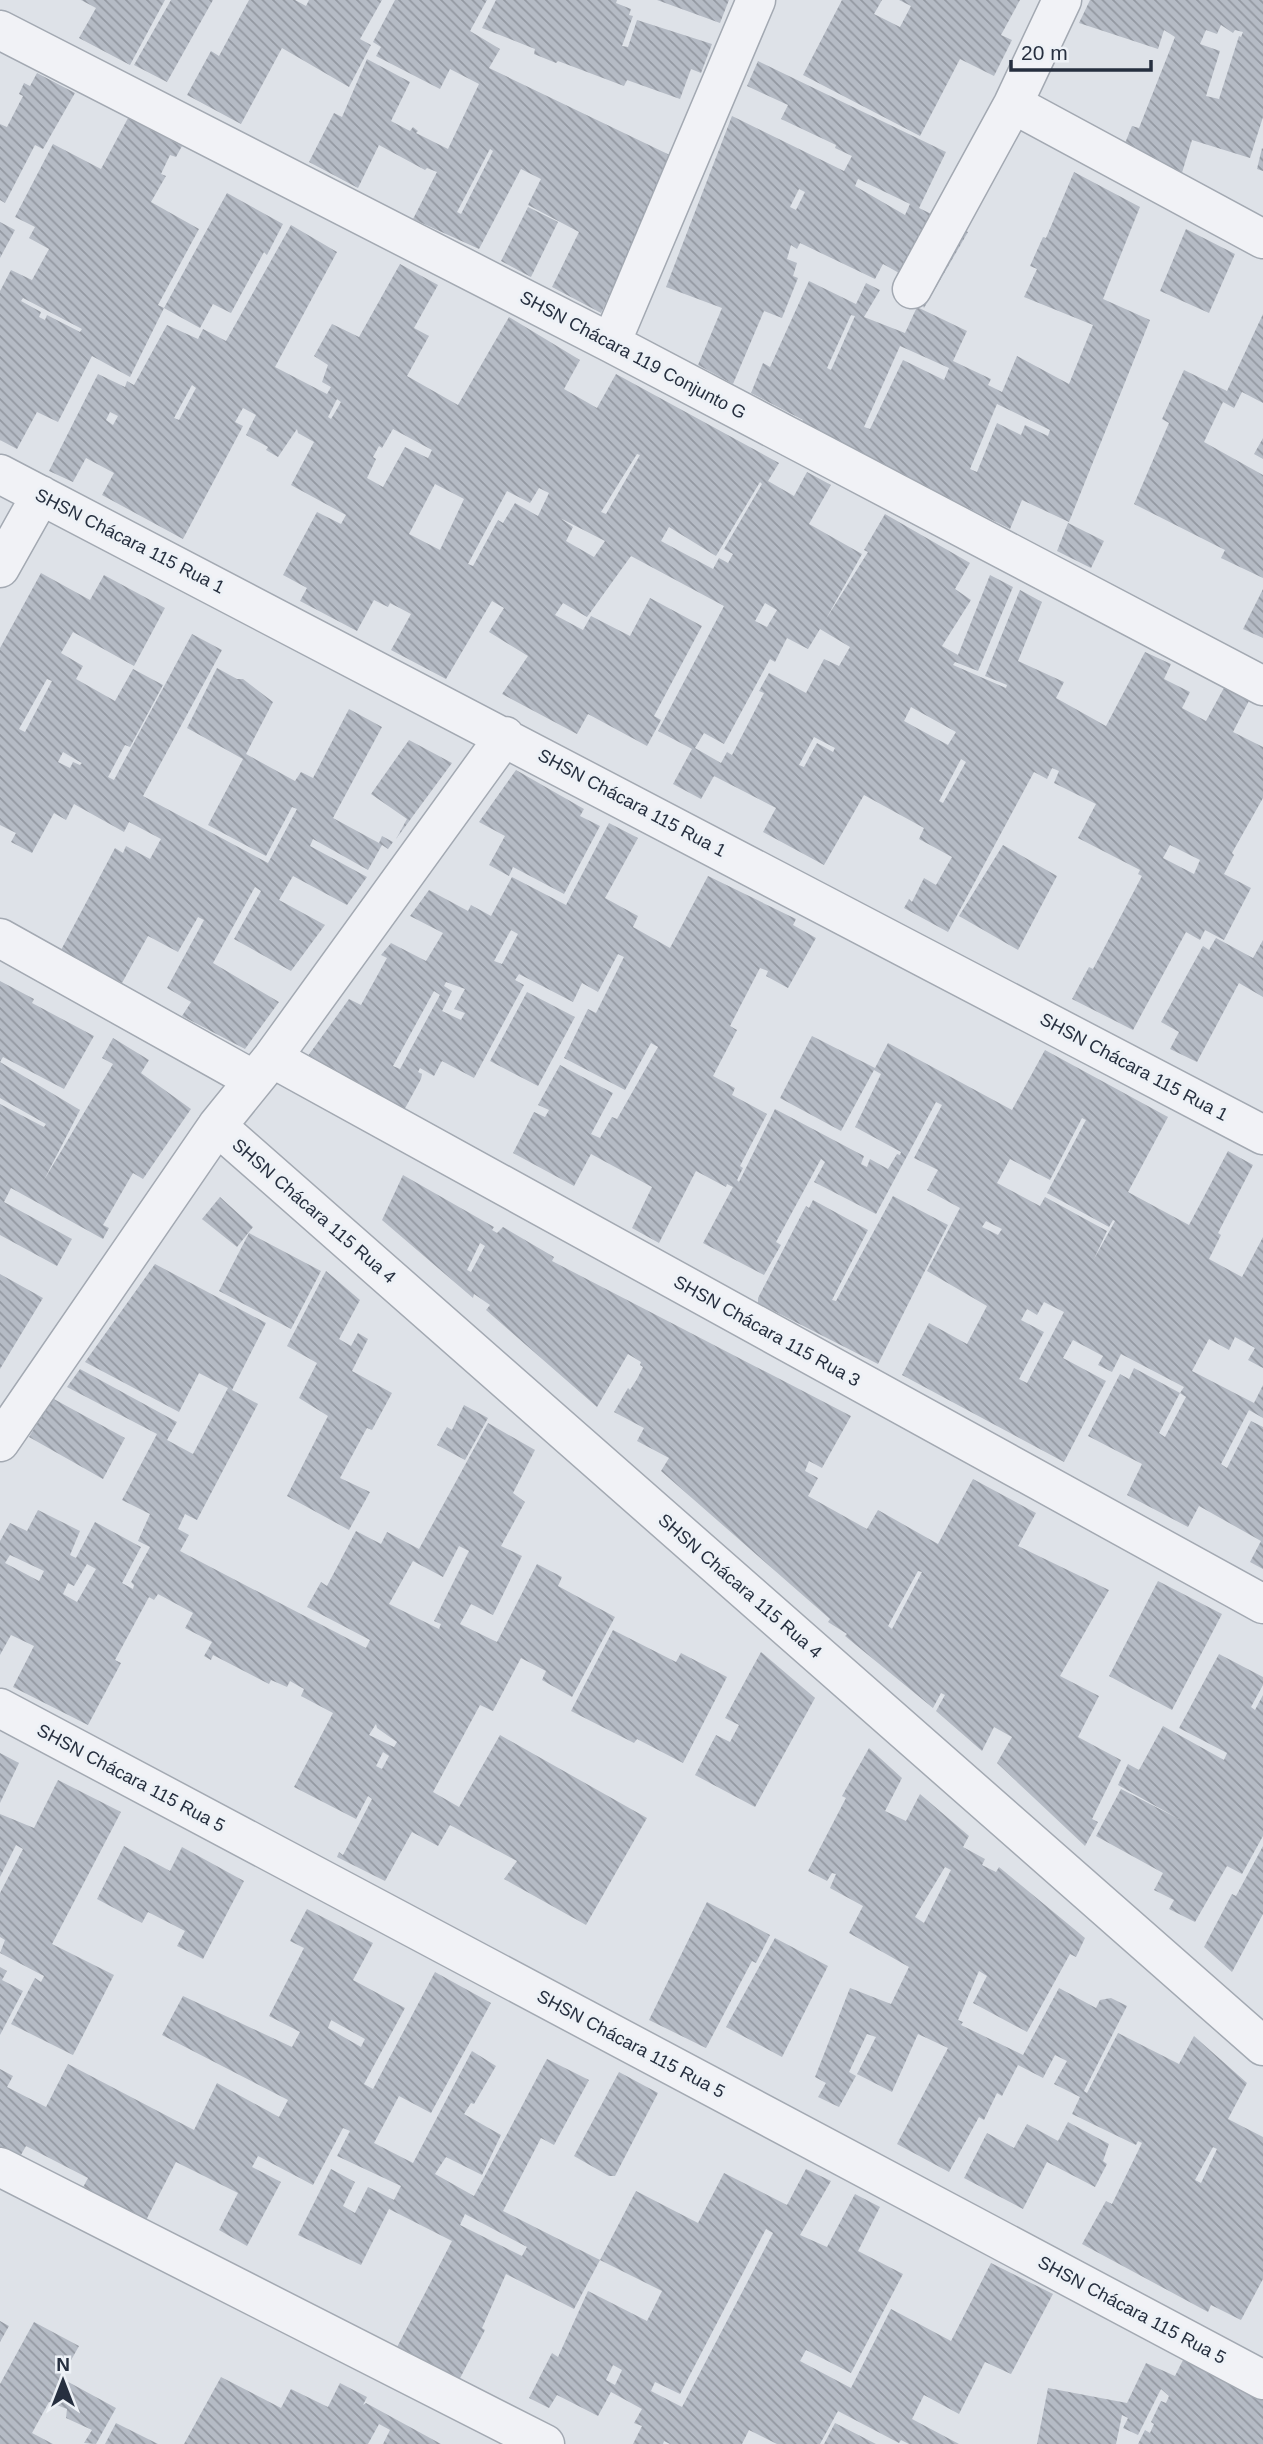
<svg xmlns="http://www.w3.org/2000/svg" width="1263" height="2444" font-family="Helvetica,sans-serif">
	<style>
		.building { fill: url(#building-back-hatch); fill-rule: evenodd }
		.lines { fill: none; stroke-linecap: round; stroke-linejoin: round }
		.minor-casing { stroke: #a3a9b2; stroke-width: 41 }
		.minor { stroke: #f1f2f6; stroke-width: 38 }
		.labels { text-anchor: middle; stroke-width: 6; stroke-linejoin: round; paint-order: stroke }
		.street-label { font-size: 18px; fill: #262f3f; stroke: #edf1f6 }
	</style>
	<defs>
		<pattern id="building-back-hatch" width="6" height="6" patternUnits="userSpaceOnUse" patternTransform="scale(1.75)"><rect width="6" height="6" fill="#b5bbc5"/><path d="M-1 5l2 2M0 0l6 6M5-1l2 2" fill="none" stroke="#9398a1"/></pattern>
	</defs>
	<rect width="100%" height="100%" fill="#dee2e8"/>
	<path class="building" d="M81,0h84l-35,65 -51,-27 17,-30z
		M171,0h42l-46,82 -33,-17z
		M249,0h46l11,6 3,-6h73l-22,39 11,6 -22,42 -67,-39 -41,76 -54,-29 24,-44 8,5z
		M395,0h92l-17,31 30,18 -11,19 187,90 -75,155 -49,-26 27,-55 -51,-27 13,-26 -20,-10 -42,80 -66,-30 24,-47 -10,-4 -2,2 -46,-25 -21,43 -49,-26 25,-49 8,4 25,-58 43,23 -19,39 19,10 3,-4 5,4 -2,2 32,16 31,-65 -29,-15 -10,20 -64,-33 5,-9 -8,-5zM490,149l3,2 -32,63 -4,-2z
		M496,0h121l-1,3 15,6 -2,6 4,1 -11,30 6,1 9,-27 75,24 -11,29 -10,-4 -11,30 -53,-19 -3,6 -66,-25 -2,2 -22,-9 1,-5 -53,-21z
		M657,0h72l-9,23z
		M842,0h40l-8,14 26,13 11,-21 -12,-6h121l-19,35 11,5 -18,36 -34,-17 -40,77 -117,-61z
		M1090,0h173v117l-13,41 -58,-18 -11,36 -58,-28 9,-22 7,2 36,-91 -11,-7 -6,19 -79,-26zM1221,25l12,8 2,-3 8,2 -2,5 -2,-1 -20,63 -13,-3 14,-45 -20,-7 6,-14 11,4z
		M758,61l188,91 -27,56 49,24 -44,76 -16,-30 -25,-14 -8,15 -75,-36 -3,6 -6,-4 -4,14 10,4 -4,13 5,2 -16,40 -18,-7 -31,73 -35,-19 24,-57 -56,-21 66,-171 112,55 8,-15 -17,-8 1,-3 -55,-26 7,-14 -41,-19zM858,179l52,25 -5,11 -50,-29zM799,189l6,3 -9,18 -6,-3z
		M37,73l38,20 -32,56 -8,-4 -30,58 -5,-3v-76l7,3 16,-31 -4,-2 5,-11 6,3z
		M128,118l54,28 -6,11 -6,-2 -9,19 5,2 -15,26 48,27 -41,76 6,3 63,-115 56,31 -16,31 -3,-3 -33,61 -18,-9 -13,24 -36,-20 -34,69 -38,-21 -34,66 -21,-10 -20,37 -17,-9v-149l11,-21 21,10 17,-31 -20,-11 6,-11 -20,-10 38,-73 48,25zM23,298l59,31 -2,3 -33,-17 -2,5 -6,-3 2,-5 -20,-11z
		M1262,148l1,1v22l-6,-2z
		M1074,172l66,35 -37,92 47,21 -81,202 -47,-22 -12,29 -209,-105 2,-4 -52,-27 12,-30 7,4 39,-86 47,23 10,-21 14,7 -16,27 41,16 12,-26 50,24 -14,30 38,18 -3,6 14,7 15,-36 52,28 24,-59 -69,-28 13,-28 -7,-3 13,-29 3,1zM851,315l4,1 -24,54 -4,-2zM900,346l49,22 -5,12 -41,-20 -33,69 -6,-2zM997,404l53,26 -2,6 -23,-11 -4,10 -24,-12 -20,49 -7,-3z
		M528,207l30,15 -27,55 -30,-16z
		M0,222l15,8 -15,28z
		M291,225l46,27 -62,115 52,27 4,-7 -9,-5 6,-17 -14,-9 18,-32 27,13 41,-73 38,21 -24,43 15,8 -22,40 51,29 51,-88 71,43 -16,29 33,19 19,-34 163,89 -11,18 26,15 13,-24 24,13 -22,39 53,30 -36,65 42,-67 -4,-2 21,-36 85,49 -15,26 16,11 -29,46 16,9 32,-80 23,12 -35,84 -23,-9 -2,3 53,23 1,-3 -22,-9 35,-86 22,12 -24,59 46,21 -8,16 50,28 39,-74 26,12 -7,15 26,13 -8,16 24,13 20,-37 25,13 -18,35 30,15v51l-31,55 2,2 -10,19 27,14 -27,52 -19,-10 -5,10 -14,-8 -53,98 -61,-31 17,-32 4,2 49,-93 -4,-2 2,-4 -62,-32 18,-34 -42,-21 5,-12 -7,-3 -5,11 -13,-7 -86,160 -44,-24 5,-9 3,3 12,-24 12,7 16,-28 -33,-18 5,-11 -60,-33 -40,70 -61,-33 13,-24 -62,-32 -13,23 -28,-15 19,-35 -34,-18 66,-125 -93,-50 -44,61 -24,-14 -8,12 28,15 8,-14 39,20 20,-38 52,28 -48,90 7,4 -14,26 -59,-32 -11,20 -75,-40 26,-38 -39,-24 15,-24 -12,-7 -46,78 -55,-29 20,-36 -21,-11 -2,4 -14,-7 -17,31 -57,-30 7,-13 -24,-13 34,-63 24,12 5,-9 -55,-30 23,-43 -16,-9 -1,-4 -19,28 -12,-7 2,-3 -22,-12 10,-20 -13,-7 -8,14 8,4 -60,113 -81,-44 12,-22 -28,-15 -13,24 -24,-11 49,-97 27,13 2,-6 7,4 33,-60 31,14 5,-10 23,12zM192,385l4,3 -17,32 -5,-2zM337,399l4,3 -10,17 -3,-2zM110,412l8,4 -5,9 -7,-5zM393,429l39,21 -4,8 -23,-11 -22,40 -16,-9 9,-19 -3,-2 6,-11 3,2zM637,454l3,1 -34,59 -5,-2zM760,482l2,2 -38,65 9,5 -5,9 -9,-5 -6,11 -52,-28 8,-14 47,29zM435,484l29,15 -24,51 -31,-16zM539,488l10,5 -11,23 -23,-13 -12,20 -5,-3 -25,46 -5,-2 39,-73 23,12zM560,518l45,23 -11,16 -28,-16 7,-14zM765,603l12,7 -10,17 -12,-6zM820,629l30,18 -11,19 -15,-7 -18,34 -37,-20 -10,18 5,2 -32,62 -5,-3 -6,11 -26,-15 9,-15 20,11 46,-85 5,3 12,-24 21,11zM911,707l45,25 -8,13 -44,-24zM814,737l21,11 -2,4 -16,-9 -13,24 -5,-2zM961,759l5,3 -23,41 -4,-2zM1170,845l30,15 -6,14 -31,-16z
		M1186,229l49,25 -26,59 -49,-22z
		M1263,314v89l-21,-11 -8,16 -11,-6 -19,40 59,33v103l-42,-20 4,-8 -91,-46 35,-81 -7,-4 22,-49 43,21z
		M1263,438v21l-9,-5z
		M1068,523l36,18 -13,27 -34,-17z
		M41,573l49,27 14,-25 61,33 -31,58 -61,-34 -12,21 22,13 -7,13 39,22 18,-32 30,16 -33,62 -5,-2 -17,32 6,3 78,-146 30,16 -79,146 125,67 29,-54 -5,-2 -26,49 -58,-31 35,-66 -56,-31 30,-60 20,11h6l30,23 -27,52 49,27 6,-9 12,6 36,-69 33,18 -49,91 46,25 3,-7 11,6 -5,7 -6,-4 -14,25 -55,-31 -3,7 57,31 -20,28 -54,-29 -14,24 46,25 -34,46 -57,-32 27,-48 -6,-4 -42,76 66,39 -34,47 -63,-33 9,-14 -24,-14 37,-68 -6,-3 -20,35 -30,-16 -26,47 -61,-33 54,-102 8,5 3,-7 24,13 11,-20 -32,-17 -5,10 -50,-28 -8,16 -12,-7 -22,40 -21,-11 5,-9 -16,-8v-177zM47,679l5,2 -27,51 -6,-3zM63,752l17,10 2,1 -2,2 -7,-3 -3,6 -12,-6z
		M1263,589v49l-20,-9z
		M409,740l43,23 -56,76 11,-20 -36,-25z
		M516,770l68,39 -4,7 20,10 -36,68 -51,-27 -4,9 -20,-11 16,-29 -26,-14z
		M609,823l29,15 -33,60 33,18 -5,11 37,21 38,-72 88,43 -3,6 23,13 -28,50 -22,-12 2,-5 -8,-3 -30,58 7,4 -24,46 22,12 -3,7 35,19 -27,52 3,2 -6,12 2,2 36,-73 89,47 -3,8 6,3 3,-8 18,10 9,-15 3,1 1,-3 -46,-25 26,-53 -7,-4 -33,61 -61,-33 32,-62 63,32 13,-25 124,67 33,-60 123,67 -40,75 61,33 39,-74 25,14 -35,68 3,2 -12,24 33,18 21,-40v131l-15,-8 7,-12 -20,-11 -6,13 -20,-11 -17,32 62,32 9,-18v33l-14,-8 -28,54 6,4 24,-47 12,6v142l-13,-7 11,-21 -7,-4 -55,-31 -11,21 -61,-32 15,-31 -54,-28 32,-62 9,5 5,-11 46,25 -21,40 6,4 21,-40 -6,-4 4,-6 -63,-33 -9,18 -14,-7 5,-9 -30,-16 -10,18 43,23 -42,81 -162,-87 27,-52 38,21 20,-38 -60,-35 33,-63 -33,-18 11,-20 -24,-12 28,-53 -6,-3 -60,112 -62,-32 11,-20 -4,-3 -45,83 5,3 -17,30 -61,-32 30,-56 -6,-3 -1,3 -30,-16 -37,72 -27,-15 20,-41 -61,-33 -17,32 -61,-33 21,-41 11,5 4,-7 -11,-5 22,-40 53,28 -22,41 9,4 12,-21 5,2 41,-72 -7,-4 -26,47 -61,-32 24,-49 8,4 28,-56 -6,-3 -20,38 -16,-9 -9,19 -54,-28 -4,6 9,5 -50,93 -32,-17 -8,15 -14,-8 -2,4 4,2 -1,5 -18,33 -98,-52 44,-61 12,6 26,-47 -6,-3 10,-12 35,18 17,-28 -33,-17 19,-26 39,21 3,-6 20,11 21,-39 54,28zM511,930l7,4 -16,30 -8,-3zM446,982l19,7 -11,20 11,4 -4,7 -19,-9 10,-20 -8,-5zM434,991l6,4 -40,74 -7,-3zM1082,1118l4,2 -39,73 62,34 4,-7 2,1 -21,38 13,-28 -62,-34 -5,9 -43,-23 13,-24 40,21zM986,1221l16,8 -4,6 -16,-8zM1044,1302l20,10 -37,71 -8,-4 25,-47 -23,-12 6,-11 10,6z
		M1003,845l54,31 -39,74 -59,-34z
		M1216,938l37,20 10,-18v57l-24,-14 -42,79 -27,-13 9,-17 -18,-10 42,-76 6,4z
		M0,981l34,18 -2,4 62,33 -30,53 -61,-32 -3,5z
		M527,992l48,25 -37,69 -48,-25z
		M113,1038l36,22 -8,13 50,36 -48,70 -10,-6 -30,52 6,3 -6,11 -92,-51 -7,14 68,37 -15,27 -57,-31v-131l44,23 2,-3 -46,-26v-36l80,48 -36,70 69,-116 -11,-6z
		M403,1175l91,52 -2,3 5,3 6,-6 51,30 -2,4 299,155 -29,52 -13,-7 -4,10 13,7 -10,18 59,33 11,-19 60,34 35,-65 63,34 -18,33 91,44 -49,86 39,20 -21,41 43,23 -29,59 6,3 -13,24 -88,-83 15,-26 -18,-10 -12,24 -46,-40 9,-16 -4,-2 -8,15 -88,-72 2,-2 -19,-12 2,-3 -169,-148 8,-13 -32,-17 7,-13 -30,-16 14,-24 2,2 7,-11 6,-12 -3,-2 1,-3 -13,-8 -31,53 -111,-97 4,-5 -16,-11 -1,4 -91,-78zM480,1243l5,3 -14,26 -4,-2zM918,1571l4,1 -30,57 -4,-3z
		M893,1196l55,29 -70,139 -120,-61v-5l48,-92 3,2 4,-8 55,30 -36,70 4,1z
		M220,1197l33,30 -16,20 -35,-28z
		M249,1233l72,38 -30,58 -72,-38z
		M155,1264l111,59 -34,67 26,14 -61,116 -12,-6 -7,15 11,6 -9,16 186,97 4,-8 -63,-33 14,-25 6,4 29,-55 25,13 6,-12 32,17 69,-126 47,27 -22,43 12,9 -24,44 21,10 -29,59 -22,-11 -11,20 37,18 40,-78 25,13 -4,9 57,31 -43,80 -30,-17 4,-9 -25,-13 -28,53 -13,-6 -47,87 26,15 41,-72 147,83 -61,107 -82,-46 13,-18 -67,-36 -12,21 -26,-14 -27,49 -48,-24 2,-5 4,3 29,-56 -4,-3 -12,23 -62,-32 39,-74 -32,-17 3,-7 -14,-8 -3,6 -16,-7 -2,4 -56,-29 -2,5 -7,-4 8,-14 -27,-14 8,-15 -35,-19 -4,6 -5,-3 -34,63 6,3 -33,62 -75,-38 21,-41 -23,-11 -11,20v-114l10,-18 17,8 11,-21 42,21 -10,24 6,3 19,-36 46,25 -19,36 11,6 1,-4 -3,-3 19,-35 -12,-6 12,-27 -28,-14 35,-66 -90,-47 13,-18 97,53 -10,18 26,14 35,-66 -29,-15 -20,39 -94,-50zM459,1546l10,5 -35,70 7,3 -2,5 -50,-25 24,-43 30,16zM10,1555l34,16 -5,10 -34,-18zM87,1564l9,5 -19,33 -14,-8 5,-11 6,3zM376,1724l1,4 20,14 -3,5 -25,-12zM383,1752l6,4 -7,13 -6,-3z
		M326,1271l34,29 -21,39 12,7 7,-13 10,6 -16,32 40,22 -20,37 -5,-2 -27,50 30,14 -21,38 -62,-34 41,-80 -29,-18 18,-35 -30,-17z
		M0,1274l43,24 -43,71z
		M52,1398l73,40 -22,41 -74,-42z
		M464,1405l24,13 -23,42 -28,-15 10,-18 5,3z
		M1158,1581l64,33 -50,96 -63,-34z
		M613,1630l63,32 5,-9 46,24 -44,86 -46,-24 -3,4 -63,-32z
		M761,1652l54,46 -60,109 -60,-32 21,-40 14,7 9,-17 -14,-7z
		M1219,1654l44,23v8l-12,22 4,3 8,-15v141l-21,38 -15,-8 -32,56 -26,-13 5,-9 -20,-10 9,-17 -67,-37 25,-47 58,30 -61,-34 10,-21 11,6 24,-44 61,34 3,-7 -48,-25z
		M869,1748l33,30 -17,33 21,10 14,-27 49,42 -6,11 22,12 -3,6 14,7 3,-5 86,71 -9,19 -6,-3 -43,78 -54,-29 14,-27 -8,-5 -21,49 5,2 -2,3 62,30 36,-67 37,20 4,-8 11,-2 16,8 -43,85 3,2 31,-60 61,31 15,-28 53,47 -19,36 35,18v142l-22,41 -30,-15 -3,7 -126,-68 24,-43 6,3 30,-61 -4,-2 -2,4 -64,-31 8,-17 -26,-13 13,-23 -12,-6 -12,23 -25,-13 -16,31 -5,-3 -13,27 -5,-3 -30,55 -52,-28 51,-96 -30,-14 -26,58 -35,-18 19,-37 -9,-3 -18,38 7,4 -17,31 -21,-10 8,-14 -11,-6 35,-89 41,16 18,-37 -60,-34 14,-27 -33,-18 6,-14 -4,-1 -5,8 -19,-10 38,-73 -4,-2zM945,1867l6,3 -27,53 -9,-6zM1213,2147l4,2 -16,34 -6,-3z
		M0,1753l19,10 -19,40z
		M58,1780l63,32 -69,132 62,31 -41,80 -62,-31 24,-46 6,4 3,-6 -44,-23 5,-13 -5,-3v-44l23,-44 -7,-4 -16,32v-63l34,14z
		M124,1846l46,25 12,-24 62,34 -41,78 -26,-13 8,-15 -37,-19 -6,11 -45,-24z
		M1263,1846v68l-31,58 -28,-25 28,-53 4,2z
		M707,1902l63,33 -14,28 -4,-2 -46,87 -57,-28z
		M307,1909l66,34 -20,37 52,28 -41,76 9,5 62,-117 56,31 -60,110 -32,-17 -25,47 39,20 59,-112 24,15 -22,38 -3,-1 -7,11 37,21 -19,40 -36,-18 -11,17 39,22 73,-137 42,21 -35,65 -13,-7 -38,73 97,49 -26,49 -68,-35 -24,54 3,2 -29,56 -62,-33 58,-112 -63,-32 -28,56 -63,-30 33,-66 24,13 -12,24 12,7 13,-26 26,13 7,-14 -64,-30 13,-25 -7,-3 -30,57 -55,-29 -6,11 29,15 -34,64 -28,-16 19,-37 -62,-31 -33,64 -63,-33 8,-15 -62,-32 -9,16 -17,-8v-85l13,7 -6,11 39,20 22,-43 126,66 23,-47 62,34 9,-17 -126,-65 21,-39 109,51 8,-15 -31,-16 35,-68 -14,-7zM331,2020l34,19 -4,8 -33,-19zM465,2214l62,33 -5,9 -62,-31z
		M775,1938l53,28 -46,91 -56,-30z
		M0,1967l7,4 -5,9 21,11 -23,44z
		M619,2072l39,21 -43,83h-6l-35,-20z
		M1068,2122l41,22 -6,17 4,3 -12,23 -48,-25 -24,47 -59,-31 23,-45 27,15 13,-24 31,17z
		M806,2169l25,12 -31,54 27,12 28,-53 25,13 -22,44 45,23 -52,99 -45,-23 -6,11 51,27 40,-79 60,32 40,-78 62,31 -42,80 -26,-12 -26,52 -35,-19 -12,24 47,25h-50l-8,-4 -2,3 -61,-32 -18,33h-43l-28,-14 -7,14h-72l-6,-3 -1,3h-30l9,-18 -8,-3 8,-14 -31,-17 -13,24 -41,-21 -8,13 -20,-10 23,-45 6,4 30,-66 59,30 15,-30 -62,-31 36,-69 62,32 26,-50 63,32zM766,2229l7,4 -91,174 -31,-16 4,-9 25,12zM613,2365l9,5 -7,15 -9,-5z
		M0,2321l9,5 -9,16z
		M34,2322l45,24 -18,32 55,30 -20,36 -12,-1 8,-13 -26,-12 1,-9 -18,-7 -17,31 21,11h-53v-60z
		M1184,2358l79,41v45h-125l7,-14 5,3 4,-9 -3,-2 10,-21 5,2 3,-7 -8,-7 -23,46 -15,-7 5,-10 -6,-3 -6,29h-79l11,-56 79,15 19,-40 29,13z
		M221,2377l60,31 10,-19 37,18 12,-24 27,14 -4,8 3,-2 75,41h-58l7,-14 -11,-6 -11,20h-184z
		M116,2423l42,21h-53z
		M835,2423l41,21h-52z"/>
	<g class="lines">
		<g class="minor-casing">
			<path id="minor" d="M0,30l611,313 652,343
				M1013,104l250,135
				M912,289l101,-185 49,-104
				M611,343l145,-343
				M0,474l1263,661
				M0,568l41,-73
				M0,938l254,142
				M272,1058l991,546
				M217,1126l1046,920
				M0,1442l217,-316 55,-68 233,-322
				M0,1708l1263,672
				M0,2167l545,277"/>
		</g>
		<use href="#minor" class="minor"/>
	</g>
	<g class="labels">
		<g class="street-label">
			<text transform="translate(633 355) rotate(28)" y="6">SHSN Chácara 119 Conjunto G</text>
			<text transform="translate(130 541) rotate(27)" y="6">SHSN Chácara 115 Rua 1</text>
			<text transform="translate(632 803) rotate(28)" y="6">SHSN Chácara 115 Rua 1</text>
			<text transform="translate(1134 1067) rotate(28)" y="6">SHSN Chácara 115 Rua 1</text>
			<text transform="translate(314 1211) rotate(41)" y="6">SHSN Chácara 115 Rua 4</text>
			<text transform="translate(767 1331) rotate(29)" y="6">SHSN Chácara 115 Rua 3</text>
			<text transform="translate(740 1586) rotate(41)" y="6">SHSN Chácara 115 Rua 4</text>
			<text transform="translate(131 1778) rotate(28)" y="6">SHSN Chácara 115 Rua 5</text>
			<text transform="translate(631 2044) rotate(28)" y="6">SHSN Chácara 115 Rua 5</text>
			<text transform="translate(1132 2310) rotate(28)" y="6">SHSN Chácara 115 Rua 5</text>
		</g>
	</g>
	<g transform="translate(63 2381)" stroke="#edf1f6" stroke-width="5" paint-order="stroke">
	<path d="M0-5L12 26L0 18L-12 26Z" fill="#262f3f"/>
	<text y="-10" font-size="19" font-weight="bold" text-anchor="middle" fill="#262f3f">N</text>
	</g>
	<path d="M1011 60v10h140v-10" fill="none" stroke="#262f3f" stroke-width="3.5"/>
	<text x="1021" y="60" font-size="21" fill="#262f3f" stroke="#edf1f6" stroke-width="5" paint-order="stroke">20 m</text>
</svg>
